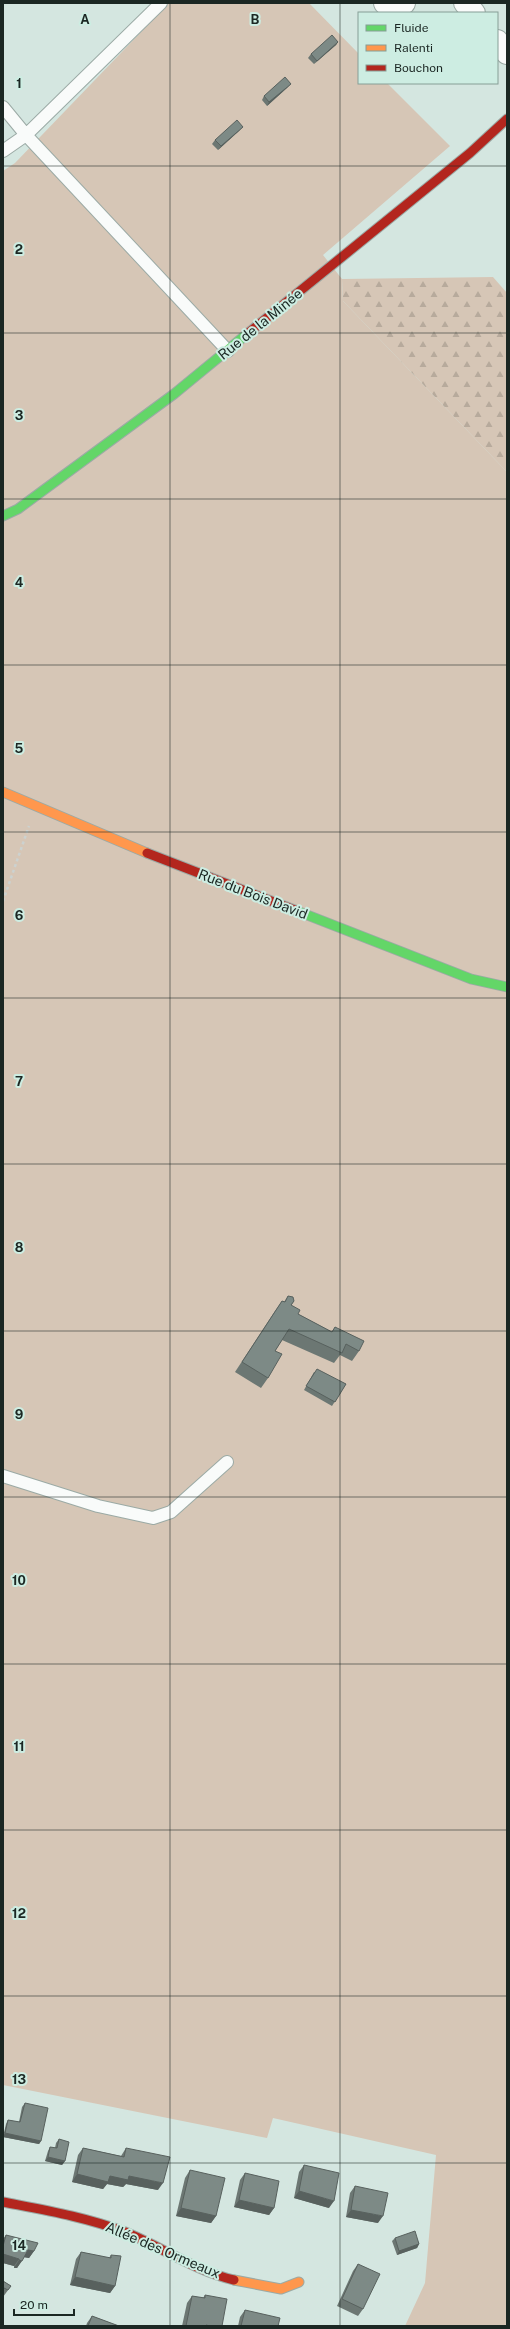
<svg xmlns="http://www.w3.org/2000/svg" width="510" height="2329" font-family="'Public Sans',sans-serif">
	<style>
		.green { fill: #d6c6b6 }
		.forest { fill: url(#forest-firs) }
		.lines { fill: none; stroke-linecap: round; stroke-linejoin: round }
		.lane-casing { stroke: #9baaa5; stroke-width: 14 }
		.street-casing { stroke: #9baaa5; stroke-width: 24 }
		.fast-casing { stroke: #9baaa5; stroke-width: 11 }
		.slow-casing { stroke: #9baaa5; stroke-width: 11 }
		.jam-casing { stroke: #9baaa5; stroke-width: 11 }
		.path { stroke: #ccd2d0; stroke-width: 2.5; stroke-dasharray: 3 3; stroke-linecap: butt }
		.lane { stroke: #f9fbfa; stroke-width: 12 }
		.street { stroke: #f9fbfa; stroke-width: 22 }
		.fast { stroke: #63d668; stroke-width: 9 }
		.slow { stroke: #ff974d; stroke-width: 9 }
		.jam { stroke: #b3261e; stroke-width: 9 }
		.wall { fill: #6c7773 }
		.shaded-wall { fill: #58615e }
		.building { fill: #7d8a86; stroke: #58615e }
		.grid { fill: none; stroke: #1b2723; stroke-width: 1; stroke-opacity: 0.55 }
		.labels { text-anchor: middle; stroke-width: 4; stroke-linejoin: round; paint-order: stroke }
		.street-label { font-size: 14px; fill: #1b2723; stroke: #cdede2 }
		.grid-label { font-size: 13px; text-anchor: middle; font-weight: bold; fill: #1b2723; stroke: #cdede2; stroke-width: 4; stroke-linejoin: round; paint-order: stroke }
	</style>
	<defs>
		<pattern id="forest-firs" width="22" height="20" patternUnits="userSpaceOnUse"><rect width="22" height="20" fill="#d6c6b6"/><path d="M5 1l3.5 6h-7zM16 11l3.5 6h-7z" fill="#b7aa9c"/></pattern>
	</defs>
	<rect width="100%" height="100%" fill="#d4e6e0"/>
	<path class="green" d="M169,3h140l50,51v29h28l63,63 -127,109 19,24 1,22 164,171v1854h-102l20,-43 11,-128 -163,-37 -6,20 -264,-53v-1914l12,-8z"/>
	<path class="forest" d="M493,277l14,16v179l-164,-171 -1,-22z"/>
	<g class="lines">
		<g class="lane-casing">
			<path id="lane" d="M3,107l23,28 202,216
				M3,151l23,-16 135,-132
				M3,1476l95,30 55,12 18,-6 56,-50"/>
		</g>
		<g class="street-casing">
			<path id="street" d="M385,3l11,3 8,-3
				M465,3l9,10
				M497,41l10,12"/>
		</g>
		<g class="fast-casing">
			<path id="fast" d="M3,516l15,-7 156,-115 73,-60
				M297,911l174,68 36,8"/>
		</g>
		<g class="slow-casing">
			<path id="slow" d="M3,792l144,61
				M234,2280l47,9 18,-7"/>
		</g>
		<g class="jam-casing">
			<path id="jam" d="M247,334l223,-181 37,-34
				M147,853l150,58
				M3,2202c41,8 83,15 122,30 37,15 70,39 109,48"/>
		</g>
		<path class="path" d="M3,901l26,-75"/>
		<use href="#lane" class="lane"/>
		<use href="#street" class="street"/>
		<use href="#fast" class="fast"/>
		<use href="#slow" class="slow"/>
		<use href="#jam" class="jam"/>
	</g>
	<path class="wall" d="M338,42l-2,3 -22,19 -6,-6 3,-4z
		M288,87l-21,19 -5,-6 2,-4z
		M240,130l-22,20 -6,-6 3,-4z
		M288,1296l6,5 -3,5 7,8 34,18 3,-5 24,24 -7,10 -12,-6 -6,8 -52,-23 -7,11 -7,27 -7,10 -26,-16 40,-61 7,-10 2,1z
		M314,1372l32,12 -14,22 -28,-16z
		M25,2103l16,38 -2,3 -36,-7 3,-13 2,-4 11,2 3,-15z
		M59,2139l6,22 -3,4 -17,-4 3,-10 2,-4 5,1 1,-5z
		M83,2148l38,8 5,-8 32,42 -32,-6 -3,3 -16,-3 -4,5 -31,-7 6,-27z
		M304,2165l25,43 -35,-10 5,-26z
		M190,2170l26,46 -5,7 -35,-7 9,-38z
		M245,2173l29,35 -5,7 -35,-8 6,-27z
		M355,2186l23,37 -32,-6 4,-24z
		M6,2235l28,16 -5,7 -5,-1 -7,11h-3v-2l-11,-3v-24z
		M395,2238l24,6 -2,4 -20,7 -5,-14z
		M81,2252l28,6 2,-3 4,31 -5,7 -40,-8 6,-26z
		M358,2264l5,45 -5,7 -21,-10 16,-35z
		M3,2281l8,5 -8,11z
		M205,2295l17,31h-40l5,-23 5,-7 11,2z
		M245,2310l33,16h-40l2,-9z
		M92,2316l27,10h-33l1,-3z"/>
	<path class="shaded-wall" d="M338,42l-2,3 -22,19 3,-3z
		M291,84l-3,3 -21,19 2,-4z
		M243,127l-3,3 -22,20 3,-4z
		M5,2133l36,8 -2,3 -36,-7z
		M48,2157l17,4 -3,4 -17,-4z
		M77,2174l52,2 34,7 -5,7 -32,-6 -3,3 -16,-3 -4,5 -31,-7z
		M299,2191l35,10 -5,7 -35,-10z
		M239,2200l35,8 -5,7 -35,-8z
		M181,2208l35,8 -5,7 -35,-7z
		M351,2210l32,6 -5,7 -32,-6z
		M419,2244l-2,4 -20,7 2,-4z
		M28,2250l6,1 -5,7 -6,-1z
		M3,2254l16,5 -5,7 -11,-3z
		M19,2260l3,1 -5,7h-3z
		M75,2277l40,9 -5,7 -40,-8z"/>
	<path class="building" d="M332,35l6,7 -21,19 -6,-7z
		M285,77l6,7 -22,18 -5,-6z
		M237,120l6,7 -22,19 -6,-6z
		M288,1296l5,1 1,4 -3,4 9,5 -2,4 34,18 3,-5 29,14 -5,10 -13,-7 -4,9 -53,-24 -14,22 7,3 -14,24 -26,-16 40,-61 3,1z
		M317,1369l29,15 -11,18 -29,-16z
		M25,2103l23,5 -7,33 -36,-8 3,-13 12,2z
		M59,2139l10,3 -4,19 -17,-4 2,-10 7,1z
		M83,2148l41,9 2,-9 44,9 -7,26 -34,-7 -1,4 -18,-4 -2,6 -31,-8z
		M304,2165l35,8 -5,28 -35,-10z
		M190,2170l35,8 -9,38 -35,-8z
		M245,2173l34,8 -5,27 -35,-8z
		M355,2186l33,7 -5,23 -32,-6z
		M415,2231l4,13 -20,7 -4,-13z
		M6,2235l32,8 -4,8 -6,-1 -6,11 -3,-1v-1l-16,-5v-8z
		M81,2252l30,6v-3l10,1 -6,30 -40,-9z
		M358,2264l22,10 -17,35 -21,-10z
		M3,2281l8,5 -3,4 -4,-2 -1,2z
		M205,2295l22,4 -5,27h-12l-4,-1v1h-20l6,-30 13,2z
		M245,2310l35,8 -2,8h-37z
		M92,2316l27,10h-31z"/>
	<path class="grid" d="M170,3v2323M340,3v2323M3,166h504M3,333h504M3,499h504M3,665h504M3,832h504M3,998h504M3,1164h504M3,1331h504M3,1497h504M3,1664h504M3,1830h504M3,1996h504M3,2163h504"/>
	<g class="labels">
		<g class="street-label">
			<text transform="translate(260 324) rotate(-39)" y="5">Rue de la Minée</text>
			<text transform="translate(253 894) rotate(21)" y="5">Rue du Bois David</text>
			<text transform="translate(163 2250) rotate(23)" y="5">Allée des Ormeaux</text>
		</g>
	</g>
	<g class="grid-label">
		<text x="85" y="24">A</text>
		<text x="255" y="24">B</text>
		<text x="19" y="88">1</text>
		<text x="19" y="254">2</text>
		<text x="19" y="420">3</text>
		<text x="19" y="587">4</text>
		<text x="19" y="753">5</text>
		<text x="19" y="920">6</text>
		<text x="19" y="1086">7</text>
		<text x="19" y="1252">8</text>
		<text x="19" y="1419">9</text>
		<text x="19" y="1585">10</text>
		<text x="19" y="1751">11</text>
		<text x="19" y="1918">12</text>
		<text x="19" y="2084">13</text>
		<text x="19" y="2250">14</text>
	</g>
	<rect width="510" height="2329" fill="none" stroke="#1b2723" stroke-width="8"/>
	<rect x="358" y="12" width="140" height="72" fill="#cdede2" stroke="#869e96"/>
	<rect x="366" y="25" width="20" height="6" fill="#63d668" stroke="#869e96"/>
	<text x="394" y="32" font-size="12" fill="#1b2723">Fluide</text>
	<rect x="366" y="45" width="20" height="6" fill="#ff974d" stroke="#869e96"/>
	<text x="394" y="52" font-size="12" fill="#1b2723">Ralenti</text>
	<rect x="366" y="65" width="20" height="6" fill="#b3261e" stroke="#869e96"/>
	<text x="394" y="72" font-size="12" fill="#1b2723">Bouchon</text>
	<path d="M14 2309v6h60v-6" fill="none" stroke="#1b2723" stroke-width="2"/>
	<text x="20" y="2309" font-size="12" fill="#1b2723" stroke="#cdede2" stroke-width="3" paint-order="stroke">20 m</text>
</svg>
